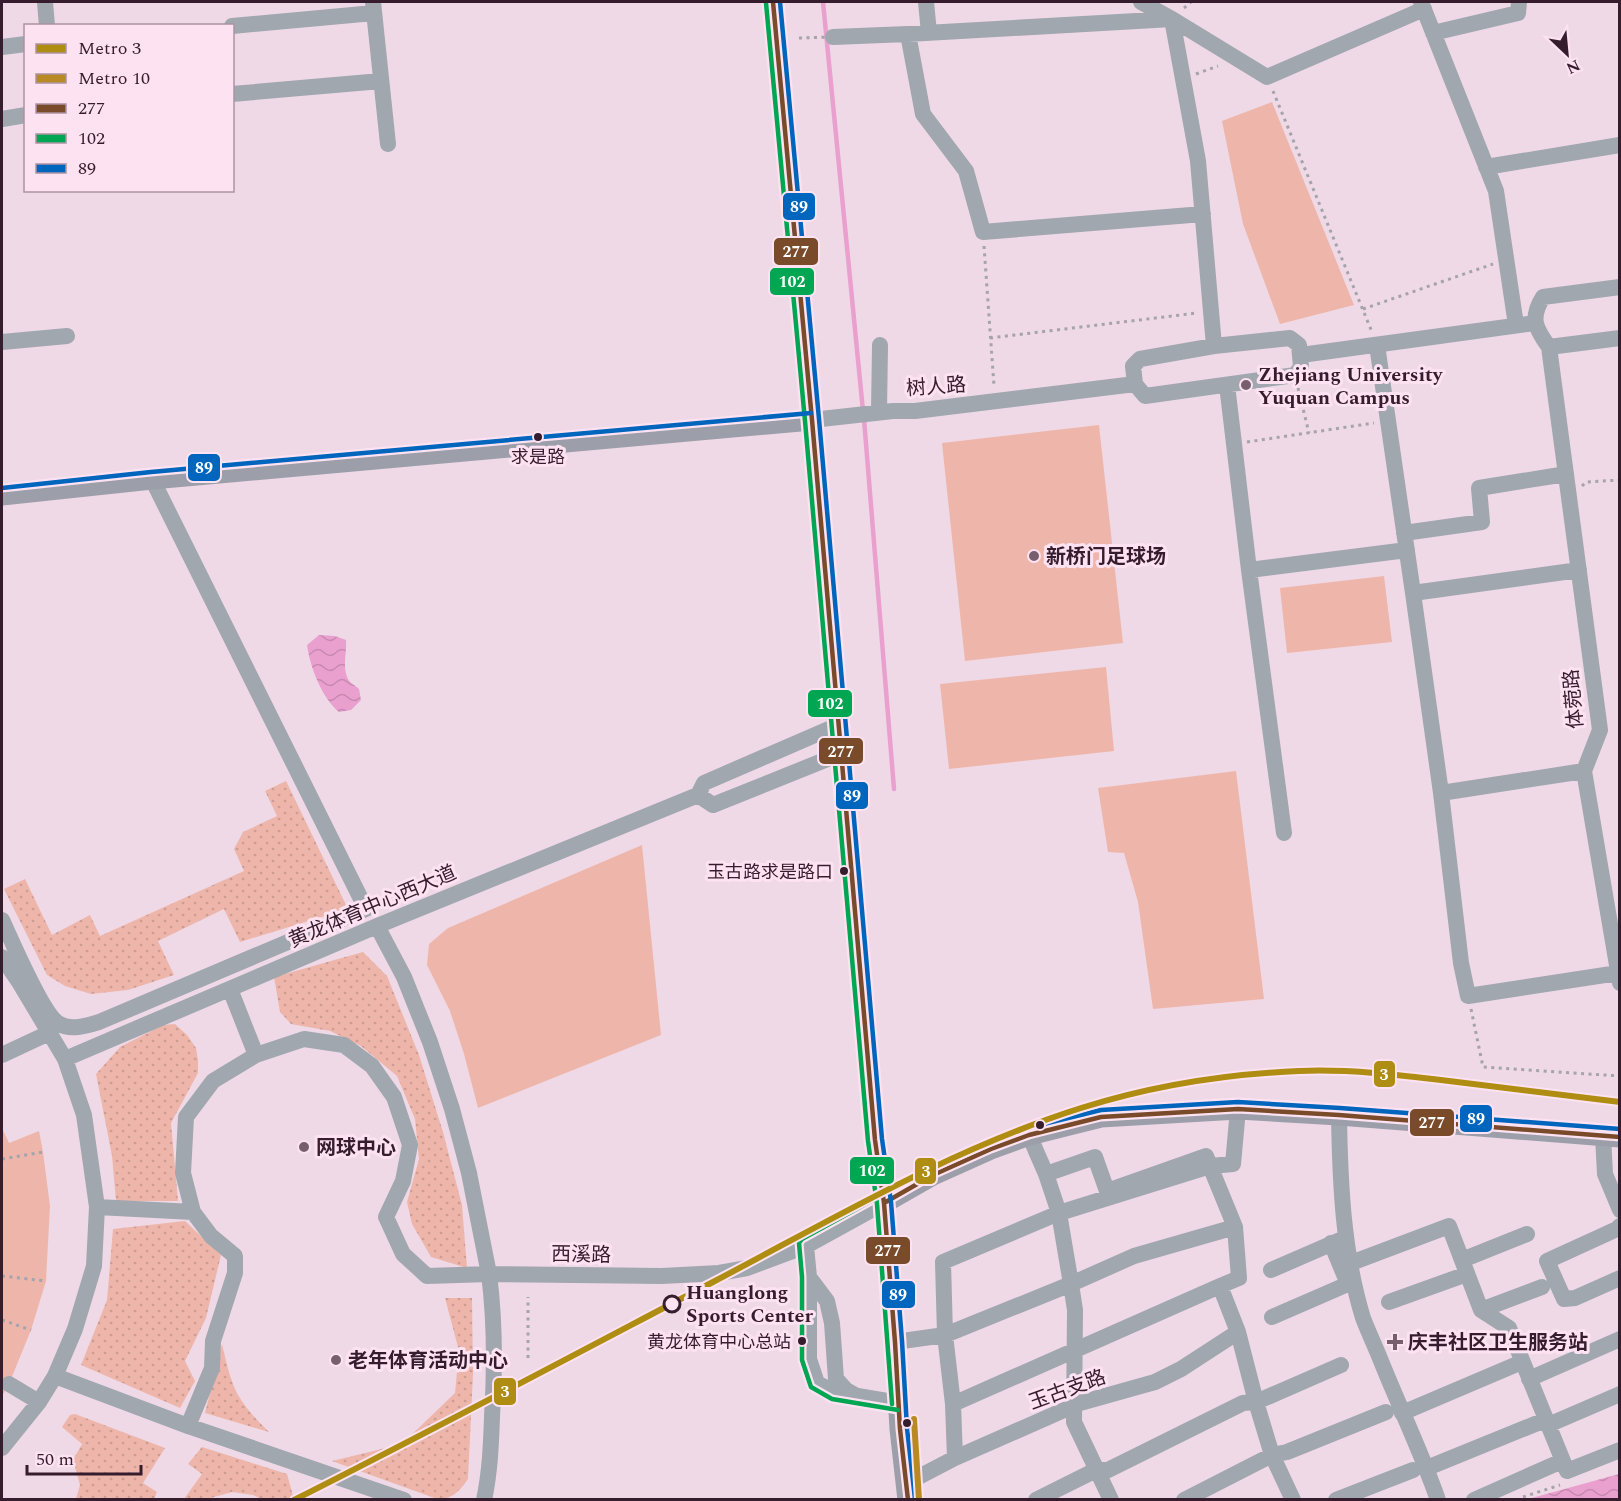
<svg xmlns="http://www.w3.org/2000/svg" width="1621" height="1501" font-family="Spectral,'Noto Sans SC',serif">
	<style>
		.green { fill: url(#green-dots) }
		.pitch { fill: #eeb6aa }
		.water { fill: url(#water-waves) }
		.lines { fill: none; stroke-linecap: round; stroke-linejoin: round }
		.stream { stroke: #e9a0ce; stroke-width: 4.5 }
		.path { stroke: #a5a3ac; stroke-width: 3; stroke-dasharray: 3 4.5; stroke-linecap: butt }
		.minor { stroke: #a0a7af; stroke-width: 16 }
		.major { stroke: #9c9fa9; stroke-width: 21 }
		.path-bridge { stroke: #a5a3ac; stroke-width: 3; stroke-dasharray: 3 4.5; stroke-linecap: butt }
		.bus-1-casing { stroke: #fde2f2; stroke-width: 9 }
		.bus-2-casing { stroke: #fde2f2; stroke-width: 9 }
		.bus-3-casing { stroke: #fde2f2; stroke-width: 9 }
		.bus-1 { stroke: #7a4b2a; stroke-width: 4.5 }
		.bus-2 { stroke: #00a651; stroke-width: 4.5 }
		.bus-3 { stroke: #0065bd; stroke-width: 4.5 }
		.metro-1-casing { stroke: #fde2f2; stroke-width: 10 }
		.metro-2-casing { stroke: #fde2f2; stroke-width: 10 }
		.metro-1 { stroke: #af8d12; stroke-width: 6 }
		.metro-2 { stroke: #b98a23; stroke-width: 6 }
		.poi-dot { fill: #775f6e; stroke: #fde2f2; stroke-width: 2 }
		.bus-dot { fill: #361d2d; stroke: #fde2f2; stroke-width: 2 }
		.stop-dot { fill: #fde2f2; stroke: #361d2d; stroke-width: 3 }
		.labels { text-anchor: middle; stroke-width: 6; stroke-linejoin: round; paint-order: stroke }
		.bus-label { font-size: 18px; fill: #361d2d; stroke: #fde2f2; text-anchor: end }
		.poi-label { font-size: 20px; font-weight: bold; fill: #361d2d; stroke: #fde2f2; text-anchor: start }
		.street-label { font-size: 20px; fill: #361d2d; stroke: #fde2f2 }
		.stop-label { font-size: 20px; font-weight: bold; fill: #361d2d; stroke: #fde2f2; text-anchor: start }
		.line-badge { stroke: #fde2f2; stroke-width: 2 }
		.badge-label { font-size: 16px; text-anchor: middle; font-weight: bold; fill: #fff }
	</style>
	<defs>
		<pattern id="green-dots" width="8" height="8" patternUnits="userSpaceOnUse" patternTransform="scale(1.5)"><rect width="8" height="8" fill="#eeb6aa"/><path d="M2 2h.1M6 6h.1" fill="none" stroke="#cd9c93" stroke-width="1.8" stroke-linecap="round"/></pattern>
		<pattern id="water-waves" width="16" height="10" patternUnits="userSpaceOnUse" patternTransform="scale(1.5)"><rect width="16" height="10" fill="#e9a0ce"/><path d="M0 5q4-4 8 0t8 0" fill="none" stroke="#c889b1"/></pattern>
	</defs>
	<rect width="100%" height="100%" fill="#efd9e6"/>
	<path class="green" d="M286,781l62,128 -108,33 -16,-33 -66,32 16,34 -46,15 -37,4 -26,-8 -18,-11 -43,-86 21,-10 27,56 38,-20 10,21 144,-65 -10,-22 9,-17 34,-16 -12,-25z
		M363,952l24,24 32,79 24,77 19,73 5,63 -36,-11 -19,-33 -5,-22 12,-43 -4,-40 -18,-43 -36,-30 -31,-15 -39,-7 -11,-12 -6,-35z
		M175,1024l12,11 9,13 2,12v13l-27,50 7,78h-62l-4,-45 -16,-82 24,-27 43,-22z
		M185,1221l36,34 -15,63 -21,43 10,20 -15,27 -99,-43 26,-65 6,-71z
		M445,1298h27l1,76 -5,105c-8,11 -13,18 -28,21l-108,-39 70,-17 53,-51 4,-42z
		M222,1344c4,17 8,36 16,51 8,14 20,26 31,37l-64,-19z
		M75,1414l90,34 -22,35 14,9 -3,7h-78l4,-14 -7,-25 9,-16 -20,-17 8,-12z
		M202,1447l85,27 7,25h-33l-8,-4 -21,-3 -25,7h-23l18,-25 -14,-10z"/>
	<path class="pitch" d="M1272,102l82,203 -74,19 -37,-100 -21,-103z
		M1099,425l24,218 -158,18 -23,-218z
		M1384,576l8,66 -105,11 -7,-65z
		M1106,667l8,84 -165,18 -9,-85z
		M1236,771l28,228 -111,10 -15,-107 -14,-49 -16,-1 -10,-64z
		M642,845l19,190 -183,73 -14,-54 -14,-43 -23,-46 2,-21 19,-16z
		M2,1128l7,15 30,-12 4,21 7,54 -4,75 -15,49 -22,54 -7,12z"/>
	<path class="water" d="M319,635l16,1 11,4c1,12 -4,28 2,39 2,4 8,7 11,10l2,11 -10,10 -12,2c-17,-14 -29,-45 -32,-67z
		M1619,1474v25h-91z"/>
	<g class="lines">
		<path class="stream" d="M823,2l40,409
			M864,419l30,370"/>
		<path class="path" d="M1184,8l7,-6
			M1196,74l22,-8
			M1273,91l99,241
			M984,246l10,140
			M1363,309l130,-45
			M990,338l207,-25
			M1298,388l11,45
			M1247,442l127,-19
			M1582,486l4,-4 34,-2
			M1471,1009l12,58 137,9
			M2,1159l41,-7
			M2,1276l44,5
			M2,1320l29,10
			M528,1358v-61
			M1523,1497l37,-12"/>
		<path class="minor" d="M45,2l2,24
			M373,2l15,142
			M926,2l3,31
			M1141,2l31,17 26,142 16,185
			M1421,2l75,189 20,134
			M232,26l142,-13
			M1433,33l85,-20 1,-11
			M908,34l15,80 43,57 17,61 220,-18
			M833,37l75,-3 264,-15 95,58 157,-68
			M2,47l24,-3
			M232,94l149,-13
			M2,119l24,-4
			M1486,167l134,-22
			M1620,287l-77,10c-13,21 -8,31 6,50l71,-9
			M1290,338l9,7 2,22 -6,8 -150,21 -10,-12 -2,-18 7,-7 74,-13z
			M2,342l65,-6
			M1377,345l36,248 166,-23
			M1549,347l51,383 -16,41 36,212
			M1301,355l234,-32
			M1227,385l22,185 158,-20
			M879,412l1,-67
			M812,420l81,-9h22l220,-27
			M1404,533l78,-11 -3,-34 87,-14
			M1249,570l35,263
			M1413,593l28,200 20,170 7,33 150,-23
			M1441,793l143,-22
			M698,795l15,10 127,-51
			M2,920c10,21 40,93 56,103 12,8 28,3 41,-1l267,-113 -214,-430
			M2,957l17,25 46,77 19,56 13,92 -3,59 -19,63 -20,47 -16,26 -37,46
			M2,1055l47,-22
			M256,1055l48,-16 40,6 28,21 22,31 16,48 -7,36 -17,36 17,37 24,22 62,-2 -20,-101 -17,-64 -22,-67 -26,-65 -27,-51
			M65,1059l312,-133 321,-131 6,-12 134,-58
			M1339,1115c1,68 4,138 24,203 5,13 11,26 16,38 19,48 42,95 59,144
			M1029,1135l17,39 13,39 12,71 4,26 -1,112 37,78
			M1603,1136l2,38 15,36
			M97,1207l96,5
			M1620,1226l-3,3 -70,32 17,38 11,-1 45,-20
			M1235,1227l-25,-61 23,-2 5,-55
			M806,1246l3,31v82l8,24 17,9 65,11
			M1462,1260l65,-26
			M1351,1263l98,-37 32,84 28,18 58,143 53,-21
			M1271,1270l69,-30
			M809,1277l18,24 5,22 4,56 10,11 9,5
			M1389,1302l78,-28
			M1481,1310l61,-23
			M1272,1317l76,-33 -17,-41
			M895,1342l50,-7 126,-51 63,-28 101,-29 4,51 -19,8 18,46 18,70 16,53 21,45
			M55,1376l133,50 216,74
			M1529,1379l91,-40
			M9,1384l30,18
			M953,1404l267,-118
			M1402,1413l120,-51
			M1548,1425l72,-31
			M188,1426l24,-58 1,-27 22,-68v-17l-24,-20 -18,-24 -10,-39 3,-56 27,-36 43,-26 -26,-66
			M955,1458l-2,-54 -8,-69 -2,-73 116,-49 151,-47 -4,-10 -99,35 -12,-34 -49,17
			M1427,1468l118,-48
			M907,1483l48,-25 125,-55 75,-21 26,-13 57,-37
			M484,1500c6,-28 7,-55 8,-83 3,-48 3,-96 -3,-143l173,2 57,-3 28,-5 59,-22 78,-43
			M1036,1500l60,-30h12l135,-67 13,-1 85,-37
			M1184,1500l88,-45 15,-3 99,-40
			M1336,1500l77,-30
			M1474,1500l88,-39"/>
		<path class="major" d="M773,2l39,418 63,720 9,63 11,139 5,87 8,71
			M2,495l150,-16 660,-59
			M884,1203l49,-28 58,-26 38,-14 72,-18 137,-8 101,6 281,22"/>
		<path class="path-bridge" d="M799,38l34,-1"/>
		<g class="bus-1-casing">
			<path id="bus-1" d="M773,2l39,418 63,720 9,63 11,139 5,87 8,71
				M884,1203l49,-28 58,-26 38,-14 72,-18 137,-8 101,6 281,22"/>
		</g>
		<g class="bus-2-casing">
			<path id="bus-2" d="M766,3l39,418 63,720 9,63 15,200
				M880,1196l-78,43 -3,4 3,34v83l9,27 21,12 66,11"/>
		</g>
		<g class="bus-3-casing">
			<path id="bus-3" d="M780,2l39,417 63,720 9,63 11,139 5,87 8,71
				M2,488l149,-16 660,-59
				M880,1196l50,-28 58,-26 39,-14 74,-18 137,-8 102,6 280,21"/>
		</g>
		<use href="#bus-1" class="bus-1"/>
		<use href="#bus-2" class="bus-2"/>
		<use href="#bus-3" class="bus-3"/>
		<g class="metro-1-casing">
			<path id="metro-1" d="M294,1500c141,-71 280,-145 419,-218 120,-63 238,-133 368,-174 70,-22 145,-34 218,-37 50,-2 100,4 150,10 57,7 114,14 171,21"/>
		</g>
		<g class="metro-2-casing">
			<path id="metro-2" d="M914,1419l5,81"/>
		</g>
		<use href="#metro-1" class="metro-1"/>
		<use href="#metro-2" class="metro-2"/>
	</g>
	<g class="poi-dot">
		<circle cx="1246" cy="385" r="6"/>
		<circle cx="1034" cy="556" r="6"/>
		<circle cx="304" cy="1147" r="6"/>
		<path d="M1392 1333h6v6h6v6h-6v6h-6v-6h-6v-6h6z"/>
		<circle cx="336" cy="1360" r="6"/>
	</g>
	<g class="bus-dot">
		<circle cx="538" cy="437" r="5"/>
		<circle cx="844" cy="871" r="5"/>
		<circle cx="1040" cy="1125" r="5"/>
		<circle cx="802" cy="1341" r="5"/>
		<circle cx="907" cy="1423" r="5"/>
	</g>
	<circle class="stop-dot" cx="672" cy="1304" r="8"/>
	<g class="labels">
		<g class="bus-label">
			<text x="538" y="463" text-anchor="middle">求是路</text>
			<text x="833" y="878">玉古路求是路口</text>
			<text x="791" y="1348">黄龙体育中心总站</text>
		</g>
		<g class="poi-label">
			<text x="1258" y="381">Zhejiang University<tspan x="1258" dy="23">Yuquan Campus</tspan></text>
			<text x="1046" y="563">新桥门足球场</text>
			<text x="316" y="1154">网球中心</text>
			<text x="1408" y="1349">庆丰社区卫生服务站</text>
			<text x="348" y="1367">老年体育活动中心</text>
		</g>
		<g class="street-label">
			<text transform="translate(936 386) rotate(-4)" y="7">树人路</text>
			<text transform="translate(1573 699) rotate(-95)" y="7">体菀路</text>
			<text transform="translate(372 906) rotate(-23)" y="7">黄龙体育中心西大道</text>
			<text transform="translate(581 1254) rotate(1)" y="7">西溪路</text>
			<text transform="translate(1067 1389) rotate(-20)" y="7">玉古支路</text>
		</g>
		<g class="stop-label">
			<text x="686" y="1299">Huanglong<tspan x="686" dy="23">Sports Center</tspan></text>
		</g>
	</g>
	<g class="line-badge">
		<rect x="782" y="192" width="34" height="29" rx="6" fill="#0065bd"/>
		<rect x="773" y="237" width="46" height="29" rx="6" fill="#7a4b2a"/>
		<rect x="769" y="267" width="46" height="29" rx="6" fill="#00a651"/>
		<rect x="187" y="453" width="34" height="29" rx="6" fill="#0065bd"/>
		<rect x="807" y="689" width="46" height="29" rx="6" fill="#00a651"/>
		<rect x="818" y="737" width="46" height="28" rx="6" fill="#7a4b2a"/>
		<rect x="835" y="781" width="34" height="29" rx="6" fill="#0065bd"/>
		<rect x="1373" y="1060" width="23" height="28" rx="6" fill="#af8d12"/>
		<rect x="1459" y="1104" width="34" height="29" rx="6" fill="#0065bd"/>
		<rect x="1409" y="1108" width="46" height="29" rx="6" fill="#7a4b2a"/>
		<rect x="849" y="1156" width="46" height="29" rx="6" fill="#00a651"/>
		<rect x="914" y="1157" width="23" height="28" rx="6" fill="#af8d12"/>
		<rect x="865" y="1236" width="46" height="29" rx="6" fill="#7a4b2a"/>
		<rect x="881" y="1280" width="35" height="29" rx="6" fill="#0065bd"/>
		<rect x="493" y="1377" width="24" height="29" rx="6" fill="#af8d12"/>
	</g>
	<g class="badge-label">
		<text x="799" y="212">89</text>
		<text x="796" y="257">277</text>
		<text x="792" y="287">102</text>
		<text x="204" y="473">89</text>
		<text x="830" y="709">102</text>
		<text x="841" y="757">277</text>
		<text x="852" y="801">89</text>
		<text x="1384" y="1080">3</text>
		<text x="1476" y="1124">89</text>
		<text x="1432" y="1128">277</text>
		<text x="872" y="1176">102</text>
		<text x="926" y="1177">3</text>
		<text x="888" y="1256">277</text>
		<text x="898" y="1300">89</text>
		<text x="505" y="1397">3</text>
	</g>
	<rect width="1621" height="1501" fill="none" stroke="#361d2d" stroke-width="6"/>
	<rect x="24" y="24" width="210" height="168" fill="#fde2f2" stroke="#ad93a3" stroke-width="1.5"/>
	<rect x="36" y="44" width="30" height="9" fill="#af8d12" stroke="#ad93a3" stroke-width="1.5"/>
	<text x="78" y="54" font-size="18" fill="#361d2d">Metro 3</text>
	<rect x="36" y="74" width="30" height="9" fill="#b98a23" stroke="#ad93a3" stroke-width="1.5"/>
	<text x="78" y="84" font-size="18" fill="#361d2d">Metro 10</text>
	<rect x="36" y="104" width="30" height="9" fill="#7a4b2a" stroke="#ad93a3" stroke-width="1.5"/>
	<text x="78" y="114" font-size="18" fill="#361d2d">277</text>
	<rect x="36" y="134" width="30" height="9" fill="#00a651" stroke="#ad93a3" stroke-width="1.5"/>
	<text x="78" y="144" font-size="18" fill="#361d2d">102</text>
	<rect x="36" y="164" width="30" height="9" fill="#0065bd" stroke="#ad93a3" stroke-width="1.5"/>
	<text x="78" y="174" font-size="18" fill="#361d2d">89</text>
	<g transform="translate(1567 54) rotate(154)" stroke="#fde2f2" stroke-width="4.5" paint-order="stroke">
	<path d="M0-4.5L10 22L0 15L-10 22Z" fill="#361d2d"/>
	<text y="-9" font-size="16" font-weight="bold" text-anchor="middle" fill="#361d2d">N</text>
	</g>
	<path d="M27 1465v9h114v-9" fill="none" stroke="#361d2d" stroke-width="3"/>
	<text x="36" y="1465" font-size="18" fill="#361d2d" stroke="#fde2f2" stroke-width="4.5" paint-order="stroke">50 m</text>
</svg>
